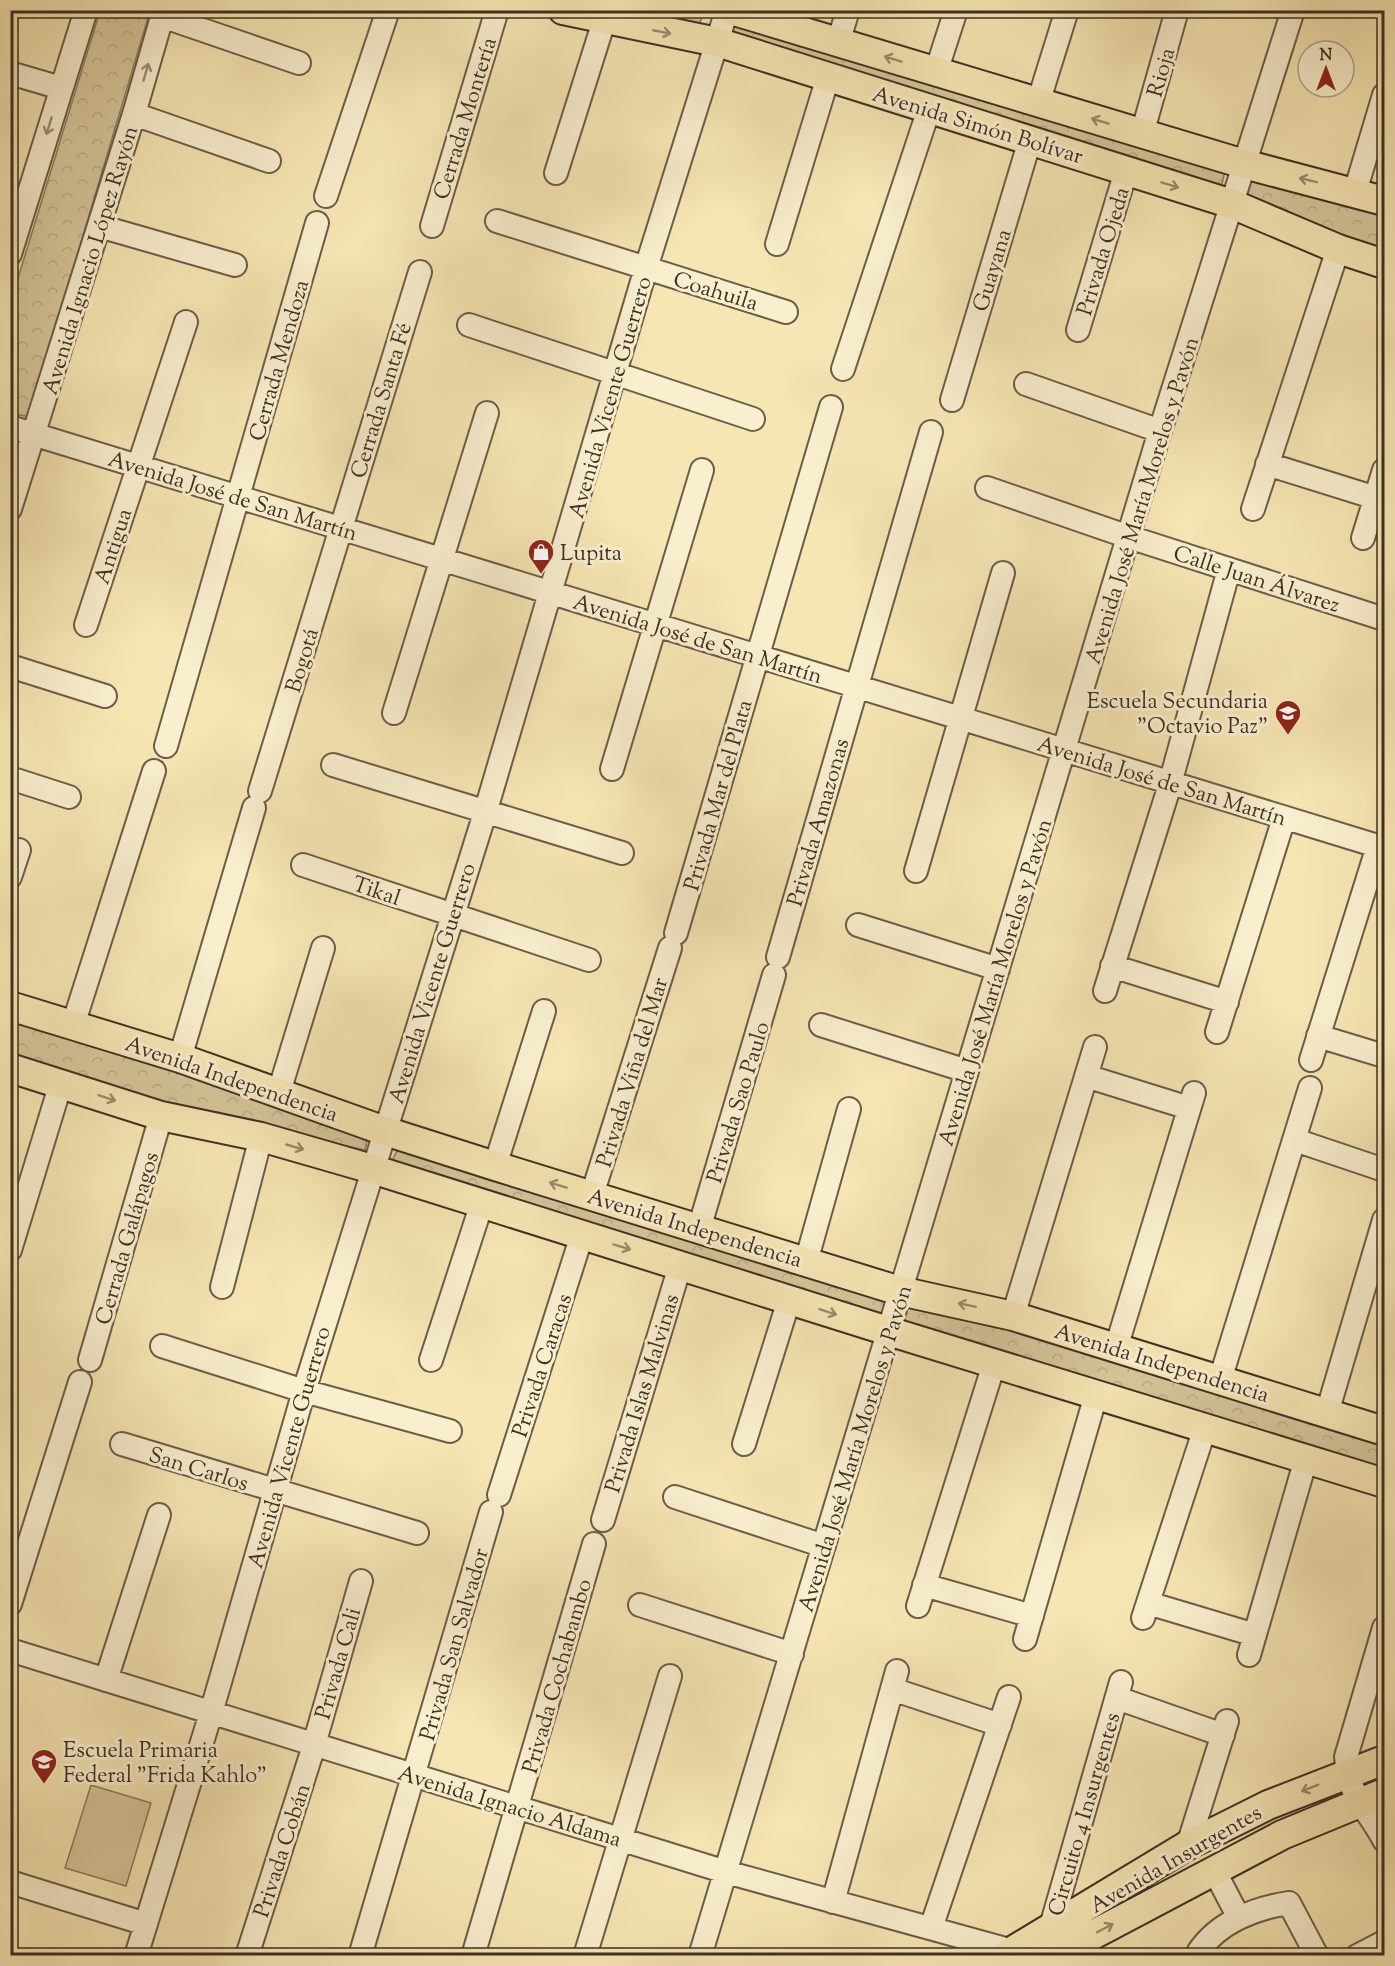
<svg xmlns="http://www.w3.org/2000/svg" width="1395" height="1966" font-family="'Sorts Mill Goudy',serif">
	<style>
		.park { fill: url(#park-crowns); stroke: #8a7c60; stroke-width: 1.5 }
		.pitch { fill: #d7c79b; stroke: #8a7c60; stroke-width: 1.5 }
		.lines { fill: none; stroke-linecap: round; stroke-linejoin: round }
		.minor-casing { stroke: #6b5e49; stroke-width: 26 }
		.major-casing { stroke: #3d3026; stroke-width: 32 }
		.minor { stroke: #f9efce; stroke-width: 22 }
		.major { stroke: #f6e6b3; stroke-width: 28 }
		.oneway { stroke: #9a8b6c }
		.oneway2 { stroke: #9b907a }
		.labels { text-anchor: middle; stroke-width: 6; stroke-linejoin: round; paint-order: stroke }
		.street-label { font-size: 22px; fill: #3d3026; stroke: #f9efce }
		.poi-label { font-size: 22px; fill: #3d3026; stroke: #f9efce; text-anchor: start }
	</style>
	<defs>
		<pattern id="park-crowns" width="20" height="18" patternUnits="userSpaceOnUse" patternTransform="scale(1.5)"><rect width="20" height="18" fill="#d7c79b"/><path d="M2 6a3 3 0 1 1 6 0M12 15a3 3 0 1 1 6 0" fill="none" stroke="#b9ab85"/></pattern>
	</defs>
	<rect width="100%" height="100%" fill="#f6e6b3"/>
	<filter id="stains"><feTurbulence type="fractalNoise" baseFrequency=".00333" numOctaves="4"/><feColorMatrix values="0 0 0 0 .2 0 0 0 0 .09 0 0 0 0 .02 0 0 0 .5 -.17"/></filter>
	<radialGradient id="worn" r=".72"><stop offset=".6" stop-color="#630" stop-opacity="0"/><stop offset="1" stop-color="#630" stop-opacity=".3"/></radialGradient>
	<path class="park" d="M698,10l6,3 -5,11 -57,-13z
		M100,11h50l-121,406 -18,-4v-112z
		M730,19l496,148 -6,25 -491,-160z
		M1251,176l133,28v48l-140,-56z
		M10,1020l267,81 90,40 -2,9 -181,-39 -173,-53z
		M398,1149l491,147 -8,20 -491,-151z
		M907,1302l102,22 375,116v10l-5,17 -479,-145z"/>
	<path class="pitch" d="M91,1785l60,18 -25,83 -61,-18z"/>
	<g class="lines">
		<g class="minor-casing">
			<path id="minor" d="M162,16l137,47
				M838,43l10,-33
				M936,72l20,-62
				M10,73l51,15
				M1038,103l29,-93
				M134,114l135,47
				M1142,134l35,-124
				M556,173l48,-152
				M1355,192l29,-97
				M326,196l62,-186
				M497,221l289,91
				M99,226l136,39
				M432,226l65,-216
				M777,244l51,-167
				M10,254l76,-244
				M469,325l284,94
				M1078,330l48,-159
				M843,369l86,-260
				M1026,384l134,47
				M952,400l78,-260
				M10,427l1374,421
				M1267,464l109,34
				M987,488l142,49 255,82
				M10,509l124,-395 30,-104
				M1253,509l85,-260
				M1363,538l21,-68
				M86,625l100,-303
				M10,666l95,30
				M394,713l93,-300
				M166,746l151,-523
				M333,765l289,88
				M612,769l90,-299
				M10,778l59,19
				M260,791l160,-519
				M303,865l286,95
				M916,871l87,-298
				M10,877l9,-27
				M858,925l140,44
				M676,933l155,-526
				M778,957l153,-525
				M1112,966l115,36
				M1105,991l63,-200 61,-222
				M73,1025l81,-254
				M821,1025l146,46
				M1217,1032l67,-214
				M1318,1036l66,20
				M180,1058l74,-250
				M1311,1060l67,-214
				M1086,1076l103,32
				M279,1092l44,-144
				M1295,1140l89,30
				M495,1166l49,-155
				M592,1195l78,-247
				M699,1229l75,-254
				M10,1250l51,-167
				M806,1262l43,-153
				M222,1287l39,-150
				M1013,1316l82,-269
				M162,1346l142,45 146,40
				M1116,1348l78,-255
				M90,1360l71,-244
				M431,1360l51,-157
				M1220,1380l90,-292
				M1327,1413l57,-193
				M122,1444l295,89
				M744,1444l45,-144
				M499,1495l83,-260
				M675,1497l149,49
				M603,1520l77,-254
				M924,1585l108,31
				M1148,1603l107,32
				M10,1604l70,-222
				M640,1605l152,49
				M918,1606l76,-242
				M1143,1618l62,-190
				M1384,1628l-38,129c3,42 21,50 38,83
				M1025,1639l71,-244
				M10,1650l716,222 287,79 2,5
				M1249,1655l57,-196
				M106,1680l53,-165
				M892,1689l108,36
				M1117,1698l106,37
				M1188,1845l39,-124
				M1214,1870l25,48
				M10,1882l136,42
				M833,1902l64,-231
				M931,1928l78,-231
				M1050,1930l71,-248
				M136,1956l75,-243 93,-322 181,-578 161,-545 81,-258
				M247,1956l64,-201 50,-174
				M360,1956l131,-444
				M473,1956l121,-412
				M585,1956l85,-280
				M700,1956l460,-1525 133,-421
				M1201,1956l-2,-5c20,-29 56,-43 90,-48l28,53
				M1357,1956l27,-14"/>
		</g>
		<g class="major-casing">
			<path id="major" d="M563,10l154,32 515,162 106,45 46,15
				M731,10l513,154 140,37
				M10,1006l170,52 205,73 110,35 405,125 113,25 371,115
				M10,1068l151,48 100,21 111,32 516,162 496,152
				M1004,1956l184,-111 80,-40 116,-45
				M1053,1956l229,-121 102,-42"/>
		</g>
		<use href="#minor" class="minor"/>
		<use href="#major" class="major"/>
	</g>
	<defs><path id="oneway-shaft" d="M-6 0H5M1.5-3L5.5 0L1.5 3" fill="none" stroke-width="1.6" stroke-linecap="round" stroke-linejoin="round" transform="scale(1.5)"/></defs>
	<g class="oneway">
		<use href="#oneway-shaft" transform="translate(662 32) rotate(11)"/>
		<use href="#oneway-shaft" transform="translate(893 59) rotate(-163)"/>
		<use href="#oneway-shaft" transform="translate(1100 121) rotate(-163)"/>
		<use href="#oneway-shaft" transform="translate(1308 180) rotate(-166)"/>
		<use href="#oneway-shaft" transform="translate(1170 185) rotate(17)"/>
		<use href="#oneway-shaft" transform="translate(107 1098) rotate(18)"/>
		<use href="#oneway-shaft" transform="translate(295 1147) rotate(16)"/>
		<use href="#oneway-shaft" transform="translate(558 1185) rotate(-163)"/>
		<use href="#oneway-shaft" transform="translate(622 1247) rotate(17)"/>
		<use href="#oneway-shaft" transform="translate(967 1305) rotate(-168)"/>
		<use href="#oneway-shaft" transform="translate(828 1312) rotate(18)"/>
		<use href="#oneway-shaft" transform="translate(1310 1788) rotate(158)"/>
		<use href="#oneway-shaft" transform="translate(1105 1928) rotate(-28)"/>
	</g>
	<g class="oneway2">
		<use href="#oneway-shaft" transform="translate(146 72) rotate(-74)"/>
		<use href="#oneway-shaft" transform="translate(49 126) rotate(107)"/>
	</g>
	<defs>
		<g id="shop-pin" transform="scale(1.35)"><path d="M0 17L-7.5 6A9.5 9.5 0 1 1 7.5 6Z" fill="#8f2418" stroke="#f9efce"/><path d="M-5-2.5h2.3a2.7 3.5 0 0 1 5.4 0H5L5.5 6h-11ZM-1.5-2.5h3a1.5 2.3 0 0 0-3 0Z" fill="#fff"/></g>
		<g id="school-pin" transform="scale(1.35)"><path d="M0 17L-7.5 6A9.5 9.5 0 1 1 7.5 6Z" fill="#8f2418" stroke="#f9efce"/><path d="M0-5L7-2L0 1L-7-2ZM-4 1L0 2.5L4 1V4Q0 6-4 4Z" fill="#fff"/></g>
	</defs>
	<g fill-rule="evenodd">
		<use href="#shop-pin" x="541" y="552"/>
		<use href="#school-pin" x="1288" y="713"/>
		<use href="#school-pin" x="44" y="1762"/>
	</g>
	<g class="labels">
		<g class="street-label">
			<text transform="translate(1160 72) rotate(-74)" y="8">Rioja</text>
			<text transform="translate(464 118) rotate(-73)" y="8">Cerrada Montería</text>
			<text transform="translate(978 124) rotate(17)" y="8">Avenida Simón Bolívar</text>
			<text transform="translate(1102 251) rotate(-73)" y="8">Privada Ojeda</text>
			<text transform="translate(89 260) rotate(-73)" y="8">Avenida Ignacio López Rayón</text>
			<text transform="translate(991 270) rotate(-73)" y="8">Guayana</text>
			<text transform="translate(716 290) rotate(17)" y="8">Coahuila</text>
			<text transform="translate(278 360) rotate(-74)" y="8">Cerrada Mendoza</text>
			<text transform="translate(609 397) rotate(-74)" y="8">Avenida Vicente Guerrero</text>
			<text transform="translate(380 400) rotate(-73)" y="8">Cerrada Santa Fé</text>
			<text transform="translate(233 495) rotate(17)" y="8">Avenida José de San Martín</text>
			<text transform="translate(1141 500) rotate(-73)" y="8">Avenida José María Morelos y Pavón</text>
			<text transform="translate(112 546) rotate(-72)" y="8">Antigua</text>
			<text transform="translate(1257 578) rotate(18)" y="8">Calle Juan Álvarez</text>
			<text transform="translate(698 638) rotate(17)" y="8">Avenida José de San Martín</text>
			<text transform="translate(301 660) rotate(-73)" y="8">Bogotá</text>
			<text transform="translate(1162 780) rotate(17)" y="8">Avenida José de San Martín</text>
			<text transform="translate(717 795) rotate(-74)" y="8">Privada Mar del Plata</text>
			<text transform="translate(817 822) rotate(-74)" y="8">Privada Amazonas</text>
			<text transform="translate(377 890) rotate(19)" y="8">Tikal</text>
			<text transform="translate(994 982) rotate(-73)" y="8">Avenida José María Morelos y Pavón</text>
			<text transform="translate(431 983) rotate(-73)" y="8">Avenida Vicente Guerrero</text>
			<text transform="translate(631 1072) rotate(-73)" y="8">Privada Viña del Mar</text>
			<text transform="translate(232 1078) rotate(19)" y="8">Avenida Independencia</text>
			<text transform="translate(737 1102) rotate(-73)" y="8">Privada Sao Paulo</text>
			<text transform="translate(695 1227) rotate(17)" y="8">Avenida Independencia</text>
			<text transform="translate(126 1238) rotate(-74)" y="8">Cerrada Galápagos</text>
			<text transform="translate(1162 1362) rotate(17)" y="8">Avenida Independencia</text>
			<text transform="translate(541 1365) rotate(-72)" y="8">Privada Caracas</text>
			<text transform="translate(641 1393) rotate(-73)" y="8">Privada Islas Malvinas</text>
			<text transform="translate(288 1447) rotate(-74)" y="8">Avenida Vicente Guerrero</text>
			<text transform="translate(854 1448) rotate(-73)" y="8">Avenida José María Morelos y Pavón</text>
			<text transform="translate(199 1468) rotate(17)" y="8">San Carlos</text>
			<text transform="translate(453 1644) rotate(-74)" y="8">Privada San Salvador</text>
			<text transform="translate(337 1663) rotate(-74)" y="8">Privada Cali</text>
			<text transform="translate(556 1676) rotate(-74)" y="8">Privada Cochabambo</text>
			<text transform="translate(510 1805) rotate(17)" y="8">Avenida Ignacio Aldama</text>
			<text transform="translate(1083 1814) rotate(-74)" y="8">Circuito 4 Insurgentes</text>
			<text transform="translate(281 1850) rotate(-72)" y="8">Privada Cobán</text>
			<text transform="translate(1175 1858) rotate(-30)" y="8">Avenida Insurgentes</text>
		</g>
		<g class="poi-label">
			<text x="560" y="560">Lupita</text>
			<text x="1268" y="708" text-anchor="end">Escuela Secundaria<tspan x="1268" dy="25">"Octavio Paz"</tspan></text>
			<text x="63" y="1757">Escuela Primaria<tspan x="63" dy="25">Federal "Frida Kahlo"</tspan></text>
		</g>
	</g>
	<rect width="1395" height="1966" fill="none" stroke="#f6e6b3" stroke-width="36"/>
	<rect x="12" y="12" width="1371" height="1942" fill="none" stroke="#3d3026" stroke-width="3"/>
	<rect x="18" y="18" width="1359" height="1930" fill="none" stroke="#3d3026" stroke-width="1.5"/>
	<g transform="translate(1326 69)"><circle r="28" fill="#f9efce" stroke="#aea38b" stroke-width="1.5"/>
	<path d="M0-4.5L10 22L0 15L-10 22Z" fill="#8f2418"/>
	<text y="-9" font-size="16" font-weight="bold" text-anchor="middle" fill="#3d3026">N</text>
	</g>
	<rect width="100%" height="100%" filter="url(#stains)"/>
	<rect width="100%" height="100%" fill="url(#worn)"/>
</svg>
